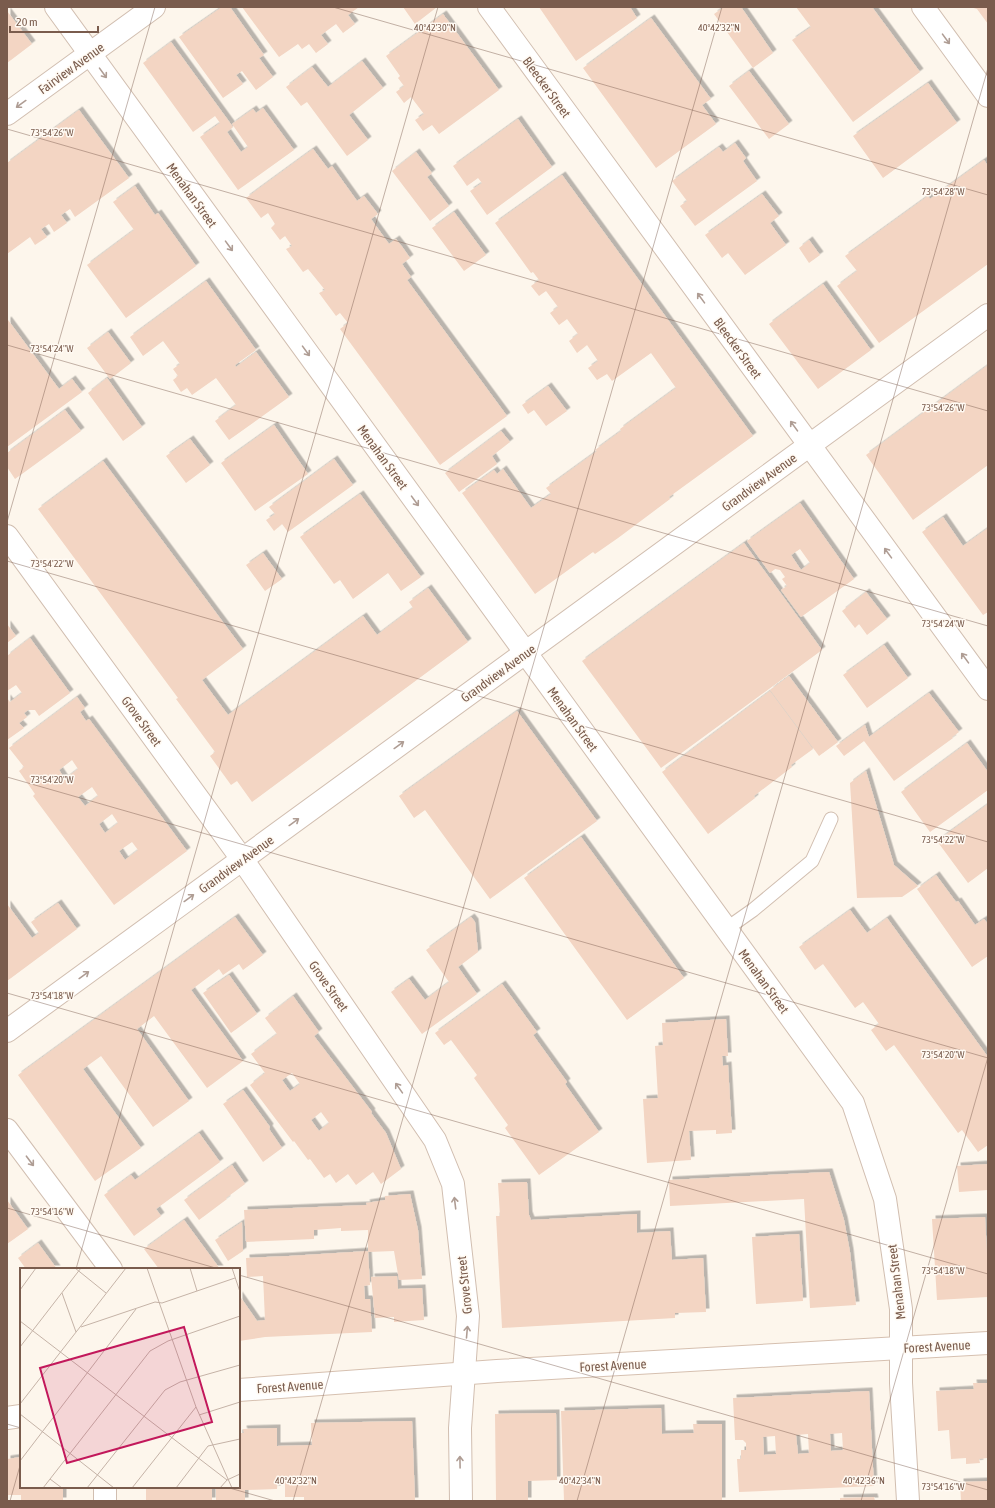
<svg xmlns="http://www.w3.org/2000/svg" width="995" height="1508" font-family="'Asap Condensed',sans-serif">
	<style>
		.building { fill: #f3d5c3; fill-rule: evenodd; filter: url(#shadow) }
		.lines { fill: none; stroke-linecap: round; stroke-linejoin: round }
		.lane-casing { stroke: #d1beb0; stroke-width: 15 }
		.street-casing { stroke: #d1beb0; stroke-width: 24 }
		.secondary-casing { stroke: #d6c0b0; stroke-width: 24 }
		.lane { stroke: #fff; stroke-width: 13 }
		.street { stroke: #fff; stroke-width: 22 }
		.secondary { stroke: #fff; stroke-width: 22 }
		.oneway { stroke: #af9d94 }
		.ticks { fill: none; stroke: #7a5c4d; stroke-width: 1; stroke-opacity: 0.45 }
		.labels { text-anchor: middle; stroke-width: 3; stroke-linejoin: round; paint-order: stroke }
		.street-label { font-size: 13px; fill: #7a5c4d; stroke: #fffaf3 }
		.inset-road { fill: none; stroke: #c5b3a7; stroke-width: 1 }
		.view { fill: #c2185b; fill-opacity: 0.15; stroke: #c2185b; stroke-width: 2 }
		.inset-edge { fill: none; stroke: #7a5c4d; stroke-width: 2 }
		.ticks-label { font-size: 10px; text-anchor: middle; fill: #7a5c4d; stroke: #fffaf3; stroke-width: 3; stroke-linejoin: round; paint-order: stroke }
	</style>
	<defs>
		<filter id="shadow"><feDropShadow dx="3.5" dy="-3.5" stdDeviation="0" flood-color="#0004"/></filter>
	</defs>
	<rect width="100%" height="100%" fill="#fdf6ec"/>
	<path class="building" d="M222,7h8l34,48 -5,3 14,19 -17,13 -14,-19 -6,4 7,9 -20,14 -44,-61z
		M242,7h117l-11,8 7,9 -12,9 -7,-9 -15,11 7,9 -12,9 -7,-9 -7,5 -4,-5 -19,13z
		M403,7h34l-22,17z
		M539,7h91l7,11 -61,43z
		M724,7h17l32,46 -20,15 -39,-54z
		M796,7h76l48,65 -67,50 -61,-82 19,-13z
		M970,7h18v17l-11,-15z
		M7,11l25,33 -25,19z
		M443,14l56,76 -60,44 -7,-9 -9,6 -8,-11 9,-6 -13,-17 -7,6 -8,-11 8,-6 -6,-8 2,-2 -14,-20z
		M651,18l60,81 -9,6 14,19 -60,44 -73,-100z
		M171,42l62,85 -6,5 14,20 7,-5 -16,-23 21,-15 3,4 7,-5 31,42 -56,40 -38,-53 20,-14 -5,-7 -22,16 -50,-69z
		M362,61l21,27 -34,27 19,25 -21,16 -40,-54 -6,4 -15,-19 26,-20 16,20z
		M749,71l40,53 -20,15 -40,-53z
		M928,83l29,40 -74,55 -30,-42z
		M79,110l50,68 -54,39 -5,-8 -9,6 6,8 -13,9 -5,-8 -8,5 6,8 -12,8 -5,-8 -23,17v-91z
		M518,119l34,48 -65,48 -17,-24 12,-8 -4,-5 -11,8 -14,-20z
		M735,143l11,15 -3,3 14,20 -62,45 -15,-20 7,-5 -15,-20 47,-34 4,5z
		M313,149l15,20 4,-3 25,35 7,-5 14,18 -7,5 18,25 7,-5 7,9 7,10 -8,6 9,13 -4,3 100,136 -67,49 -100,-136 8,-6 -8,-10 -4,3 -17,-23 6,-3 -17,-21 -5,3 -17,-23 6,-3 -7,-10 -5,4 -9,-12 4,-4 -7,-11 -7,5 -15,-20z
		M416,152l16,21 -5,4 22,29 -19,15 -38,-50z
		M984,160l4,6v98l-109,79 -42,-57 20,-15 -12,-15 83,-60 2,3z
		M562,175l191,261 -84,61 1,2 -52,39 -23,16 -2,-2 -58,42 -73,-101 32,-23 3,4 6,-5 28,39 20,-14 -5,-6 51,-37 -2,-1 26,-19 -1,-2 56,-41 -25,-35 -39,28 -5,-7 -10,6 -9,-12 10,-7 -11,-16 -10,8 -8,-12 9,-7 -11,-15 -8,6 -9,-12 8,-6 -12,-16 -7,5 -8,-10 8,-6 -6,-8 -2,1 -36,-50z
		M135,186l20,29 3,-2 38,53 -70,52 -39,-53 47,-35 -21,-28z
		M762,194l17,22 -9,7 16,22 -41,30 -17,-22 -6,5 -17,-23z
		M454,212l32,43 -22,16 -32,-43z
		M809,240l11,15 -11,8 -10,-15z
		M206,281l50,69 -21,15 1,2 20,-15 33,45 -60,43 -14,-19 21,-16 -20,-27 -24,17 -5,-7 -6,4 -8,-12 5,-4 -5,-7 7,-5 -17,-23 -20,15 -13,-19z
		M823,284l48,66 -53,39 -49,-65z
		M8,320l51,69 13,-10 10,13 -75,55v-126z
		M108,332l23,31 -21,16 -23,-31z
		M988,365v100l-75,55 -47,-65z
		M107,378l35,49 -19,14 -35,-48z
		M548,386l19,25 -21,15 -12,-16 -6,4 -6,-9z
		M65,410l16,21 -66,48 -8,-12v-14z
		M274,425l34,49 -53,37 -34,-48z
		M501,431l9,11 -18,14 5,8 -38,28 -14,-19z
		M190,439l20,26 -24,18 -20,-27z
		M334,459l19,26 -65,47 -6,-8 -8,7 -8,-11 9,-6 -6,-7z
		M103,461l140,188 -41,31 26,35 135,-99 14,19 36,-27 -4,-6 19,-14 40,54 -216,160 -15,-21 -6,4 -21,-29 5,-4 -39,-53 2,-1 -140,-189z
		M360,494l61,83 -20,14 -13,-18 -35,26 -13,-19 -6,4 -34,-47z
		M800,503l54,76 -53,38 -20,-27 6,-4 -5,-7 3,-2 -5,-7 -5,-1 -5,4 -23,-32zM800,549l10,14 -9,7 -10,-15z
		M943,517l20,29 25,-18v84l-5,3 -61,-83z
		M744,543l78,107 -161,118 -79,-107z
		M263,553l19,26 -17,12 -19,-26z
		M866,592l21,27 -20,16 -8,-11 -4,4 -13,-17z
		M7,624l9,12 -9,7z
		M30,638l40,55 -31,23 -4,-6h-7l-4,3 3,4 -8,6 5,5 -17,12v-42l3,4 12,-9 -6,-8 -9,6v-35z
		M884,645l24,33 -41,30 -24,-33z
		M789,676l49,66 -19,14 -49,-66z
		M770,691l43,58 -22,16 1,2 -38,29 1,2 -47,36 -46,-62z
		M929,693l30,39 -7,5 1,1 -59,43 -30,-40 -20,15 -8,-10 29,-21 4,12z
		M77,697l8,11 -5,4 6,9 3,-2 98,132 -73,54 -81,-109 2,-2 -16,-23 5,-4 -15,-19zM72,760l6,9 -13,10 -6,-9zM92,787l6,9 -13,10 -7,-9zM112,814l6,9 -13,10 -6,-9zM132,842l6,8 -13,10 -6,-9z
		M517,711l80,110 -107,78 -65,-89 -11,8 -15,-22z
		M967,743l21,29v18l-58,42 -29,-40z
		M866,771l28,94 24,21 -16,11 -45,1 -7,-115z
		M988,804v64l-20,15 -31,-42z
		M581,837l103,141 -57,42 -103,-142z
		M936,875l20,27 2,-1 17,24 9,-6 4,5v32l-16,11 -55,-78z
		M58,903l19,26 -70,52v-77l25,34 7,-5 -8,-11z
		M850,910l17,23 20,-15 101,139v88l-10,7 -16,-22 -4,3 -64,-88 -8,6 -15,-21 8,-6 -16,-22 -8,6 -32,-44 -8,6 -16,-23z
		M235,917l28,38 -20,15 -4,-6 -16,11 -4,-6 -28,21 52,71 -36,27 -53,-72 -17,13 52,72 -36,26 -52,-71 -18,13 58,79 -46,33 -77,-106z
		M471,917l4,5 3,30 -20,15 19,27 -55,40 -31,-42 18,-13 16,21 24,-18 -23,-32z
		M229,975l28,39 -26,19 -28,-40z
		M502,984l35,48 -4,3 34,47 -2,2 34,48 -60,43 -34,-47 3,-3 -34,-47 3,-3 -26,-35 -7,5 -9,-12z
		M293,996l26,36 -5,4 58,76 -1,1 15,20 15,36 -20,15 -8,-12 -17,13 -8,-11 -12,9 -6,-9 -6,4 -14,-19 -2,1 -14,-19 -1,1 -43,-57 15,-12 -14,-19 26,-20 -12,-16zM292,1073l8,11 -10,7 -8,-11zM321,1112l8,11 -10,8 -8,-11z
		M726,1019l2,37h-6l1,10 5,-1 4,68 -16,1v-4l-27,1 2,29 -44,3 -4,-64 15,-1 -3,-52 8,-1 -1,-22z
		M243,1090l27,37 -1,2 13,19 -19,14 -40,-58z
		M199,1133l21,29 -64,47 5,7 -27,20 -30,-41 27,-20 4,5z
		M988,1164v26l-29,2 -2,-26z
		M232,1165l13,19 -19,14 1,1 -28,21 -15,-20z
		M829,1172l15,48 6,32 6,53 -46,3 -6,-109 -134,7 -1,-26z
		M527,1182l2,33 2,5 106,-6v19l33,-2 2,29 31,-2 3,54 -31,1v5l-173,10 -6,-112h4l-2,-33z
		M410,1194l8,36 4,49 -23,1 -5,-29 -26,1v-22l-27,1v-3l-27,2v9l-68,3 -2,-32 123,-5 -1,-2 19,-3v-4z
		M7,1200l21,29 -21,15z
		M985,1217l3,54v26l-51,3 -5,-81z
		M184,1220l36,49h-61l-15,-20z
		M242,1222l1,29 -15,10 -13,-21z
		M799,1234l4,67 -47,3 -4,-67z
		M38,1243l19,26h-31l-8,-11z
		M368,1251l2,34 -6,1 1,13h5l2,33 -107,5 -26,4v-46l18,26 8,-1 -2,-44 -16,1 -1,-19 43,-2z
		M397,1276l1,13 24,-1 2,32 -30,2v-5l-19,1 -4,-41z
		M973,1383h14v75l-8,1 1,4 -14,1v-6l-15,1 -2,-29 -11,1 -2,-40 38,-2z
		M869,1391l5,95 -135,6 -2,-33h4v-9h5v-7l-3,-3h-8l-2,-42zM842,1433l1,17 -12,1 -1,-17zM808,1434l1,19 -11,1 -2,-19zM775,1436l1,18 -12,1 -1,-18z
		M661,1408l1,26 32,-1 -1,-9h29v77h-158l-3,-90z
		M556,1413l1,67 -29,1v20h-32l-1,-87z
		M412,1421l3,80h-111v-4h-19v-21h-7l-1,13 -32,1v11h-29v-14h23v-54h5l-1,-4 34,-1v18l35,-1 -1,-22z
		M21,1457v30h42v14h-42v-6h-14v-36z
		M988,1481v20h-27l-1,-19z
		M146,1487h66v14h-66z
		M874,1497l1,4h-35v-3z"/>
	<g class="lines">
		<g class="lane-casing">
			<path id="lane" d="M726,929l27,-19 59,-49 19,-42"/>
		</g>
		<g class="street-casing">
			<path id="street" d="M56,7l797,1096 32,96 16,110v74l7,118
				M489,7l499,682
				M923,7l65,89
				M7,114l147,-107
				M7,536l235,323 193,281 18,44 15,132 -8,112 1,73
				M7,1031l981,-716
				M7,1130l104,139
				M105,1487v14"/>
		</g>
		<g class="secondary-casing">
			<path id="secondary" d="M239,1390l258,-19 491,-28
				M7,1418l14,-2"/>
		</g>
		<use href="#lane" class="lane"/>
		<use href="#street" class="street"/>
		<use href="#secondary" class="secondary"/>
	</g>
	<defs><path id="oneway-shaft" d="M-6 0H5M1.5-3L5.5 0L1.5 3" fill="none" stroke-width="1.6" stroke-linecap="round" stroke-linejoin="round"/></defs>
	<g class="oneway">
		<use href="#oneway-shaft" transform="translate(946 39) rotate(54)"/>
		<use href="#oneway-shaft" transform="translate(103 73) rotate(54)"/>
		<use href="#oneway-shaft" transform="translate(21 104) rotate(144)"/>
		<use href="#oneway-shaft" transform="translate(229 246) rotate(54)"/>
		<use href="#oneway-shaft" transform="translate(701 298) rotate(-126)"/>
		<use href="#oneway-shaft" transform="translate(306 351) rotate(54)"/>
		<use href="#oneway-shaft" transform="translate(794 426) rotate(-126)"/>
		<use href="#oneway-shaft" transform="translate(415 501) rotate(54)"/>
		<use href="#oneway-shaft" transform="translate(888 553) rotate(-126)"/>
		<use href="#oneway-shaft" transform="translate(965 658) rotate(-126)"/>
		<use href="#oneway-shaft" transform="translate(399 745) rotate(-36)"/>
		<use href="#oneway-shaft" transform="translate(294 822) rotate(-36)"/>
		<use href="#oneway-shaft" transform="translate(189 898) rotate(-36)"/>
		<use href="#oneway-shaft" transform="translate(84 975) rotate(-36)"/>
		<use href="#oneway-shaft" transform="translate(399 1088) rotate(-125)"/>
		<use href="#oneway-shaft" transform="translate(30 1161) rotate(53)"/>
		<use href="#oneway-shaft" transform="translate(455 1203) rotate(-97)"/>
		<use href="#oneway-shaft" transform="translate(467 1332) rotate(-85)"/>
		<use href="#oneway-shaft" transform="translate(460 1462) rotate(-91)"/>
	</g>
	<path class="ticks" d="M333,7l655,188M7,129l981,282M7,345l981,281M7,522l148,-515M7,561l981,281M7,777l981,281M7,993l981,281M7,1208l212,61M76,1269l362,-1262M239,1275l749,215M7,1424l14,4M226,1487l49,14M10,1501l11,-39M293,1501l429,-1494M577,1501l411,-1433M861,1501l127,-444"/>
	<g class="labels">
		<g class="street-label">
			<text transform="translate(71 68) rotate(-36)" y="5">Fairview Avenue</text>
			<text transform="translate(547 87) rotate(54)" y="5">Bleecker Street</text>
			<text transform="translate(192 195) rotate(54)" y="5">Menahan Street</text>
			<text transform="translate(738 348) rotate(54)" y="5">Bleecker Street</text>
			<text transform="translate(383 457) rotate(54)" y="5">Menahan Street</text>
			<text transform="translate(759 482) rotate(-36)" y="5">Grandview Avenue</text>
			<text transform="translate(498 673) rotate(-36)" y="5">Grandview Avenue</text>
			<text transform="translate(573 719) rotate(54)" y="5">Menahan Street</text>
			<text transform="translate(142 721) rotate(54)" y="5">Grove Street</text>
			<text transform="translate(236 864) rotate(-36)" y="5">Grandview Avenue</text>
			<text transform="translate(764 981) rotate(54)" y="5">Menahan Street</text>
			<text transform="translate(329 986) rotate(55)" y="5">Grove Street</text>
			<text transform="translate(896 1282) rotate(-97)" y="5">Menahan Street</text>
			<text transform="translate(464 1285) rotate(-96)" y="5">Grove Street</text>
			<text transform="translate(937 1346) rotate(-3)" y="5">Forest Avenue</text>
			<text transform="translate(613 1365) rotate(-3)" y="5">Forest Avenue</text>
			<text transform="translate(290 1386) rotate(-4)" y="5">Forest Avenue</text>
		</g>
	</g>
	<g transform="translate(20 1268)">
		<rect width="220" height="220" fill="#fdf6ec"/>
		<path class="inset-road" d="M55,0l31,25M127,0l49,139 36,81M170,0l7,23M212,0l8,24M0,22l16,-22M42,25l14,39M0,53l207,159M61,59l74,-25 7,1 73,-25M0,79l61,-79M0,136l106,-136M0,146l94,74M179,147l41,-13M0,193l116,-152M30,211l12,9M23,220l107,-137 18,-10 72,-25M67,220l78,-98 15,-8 60,-17M112,220l64,-81M156,220l32,-42 32,-7M200,220l7,-8 13,-6"/>
		<path class="view" d="M164,59l28,95 -145,41 -27,-95z"/>
		<rect width="220" height="220" class="inset-edge"/>
	</g>
	<g class="ticks-label">
		<text x="435" y="31">40°42'30"N</text>
		<text x="719" y="31">40°42'32"N</text>
		<text x="52" y="136">73°54'26"W</text>
		<text x="943" y="195">73°54'28"W</text>
		<text x="52" y="352">73°54'24"W</text>
		<text x="943" y="411">73°54'26"W</text>
		<text x="52" y="567">73°54'22"W</text>
		<text x="943" y="627">73°54'24"W</text>
		<text x="52" y="783">73°54'20"W</text>
		<text x="943" y="843">73°54'22"W</text>
		<text x="52" y="999">73°54'18"W</text>
		<text x="943" y="1058">73°54'20"W</text>
		<text x="52" y="1215">73°54'16"W</text>
		<text x="943" y="1274">73°54'18"W</text>
		<text x="296" y="1484">40°42'32"N</text>
		<text x="580" y="1484">40°42'34"N</text>
		<text x="864" y="1484">40°42'36"N</text>
		<text x="943" y="1490">73°54'16"W</text>
	</g>
	<rect width="995" height="1508" fill="none" stroke="#7a5c4d" stroke-width="16"/>
	<path d="M10 26v6h88v-6" fill="none" stroke="#7a5c4d" stroke-width="2"/>
	<text x="16" y="26" font-size="12" fill="#7a5c4d" stroke="#fffaf3" stroke-width="3" paint-order="stroke">20 m</text>
</svg>
